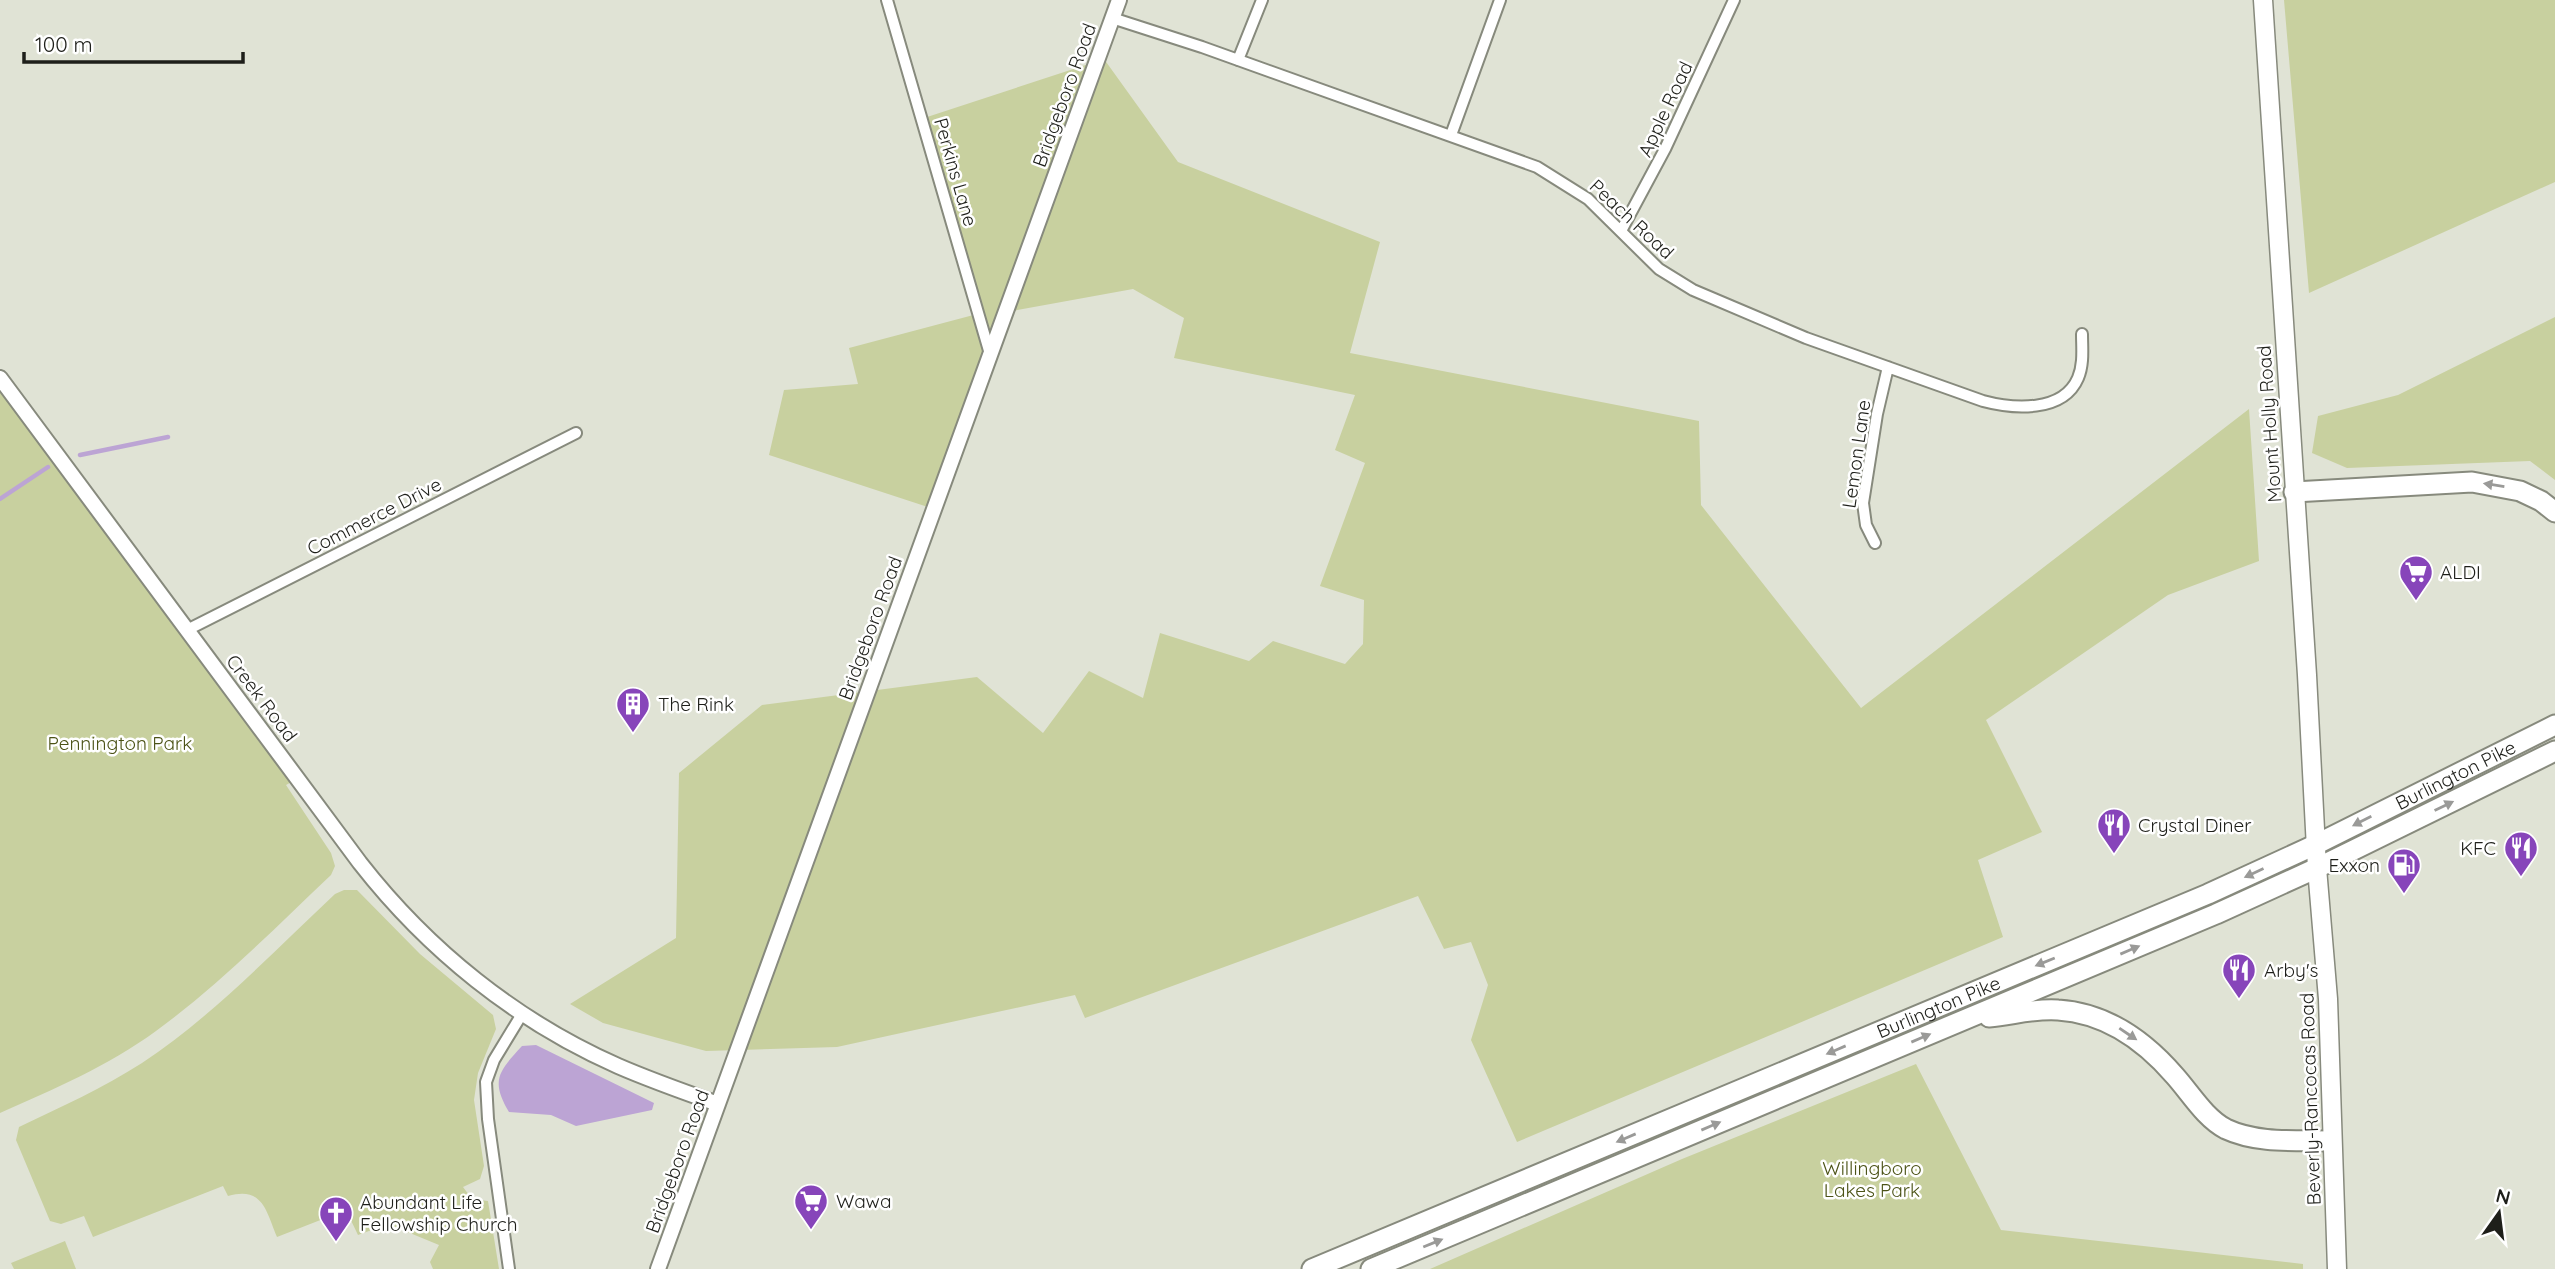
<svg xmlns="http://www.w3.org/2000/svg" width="2555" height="1269" font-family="Quicksand,sans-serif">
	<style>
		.green { fill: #c8d09f }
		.water { fill: #bca4d4 }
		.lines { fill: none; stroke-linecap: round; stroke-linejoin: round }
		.stream { stroke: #bca4d4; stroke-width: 4.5 }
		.minor-casing { stroke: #878a7d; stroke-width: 14 }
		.tertiary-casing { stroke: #878a7d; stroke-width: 18 }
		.primary-casing { stroke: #878a7d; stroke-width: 21 }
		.trunk-casing { stroke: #878a7d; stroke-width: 23 }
		.minor { stroke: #fff; stroke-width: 10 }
		.tertiary { stroke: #fff; stroke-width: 14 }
		.primary { stroke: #fff; stroke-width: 18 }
		.trunk { stroke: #fff; stroke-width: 19 }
		.oneway { fill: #9a9a98 }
		.labels { text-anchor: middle; stroke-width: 5; stroke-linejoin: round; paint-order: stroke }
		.street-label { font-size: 19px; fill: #1e1f1a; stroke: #fff }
		.poi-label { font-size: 19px; fill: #1e1f1a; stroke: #fff; text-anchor: start }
		.park-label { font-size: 19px; fill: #4c5317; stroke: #fff }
	</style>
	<rect width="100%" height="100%" fill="#e0e3d5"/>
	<path class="green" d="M2284,0h271v182l-246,111z
		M1104,59l74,103 202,80 -30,111 349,68 2,84 160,203 388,-299 10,152 -91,34 -182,125 56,112 -64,28 25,77 -486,205 -46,-102 17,-55 -17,-43 -27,7 -26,-53 -333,122 -10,-23 -238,52 -131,4 -103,-28 -33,-19 106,-66 3,-165 83,-68 215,-28 66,56 46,-62 54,27 17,-65 89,28 24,-20 72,23 18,-20 1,-44 -44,-14 45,-123 -30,-13 20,-55 -181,-37 10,-40 -51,-29 -126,23 -70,198 -168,-55 15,-65 74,-6 -9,-36 132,-35 -60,-194z
		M2555,317v163l-25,-19 -183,7 -35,-15 6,-37 80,-21z
		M0,378l297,401 -11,6 45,68 4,13 -4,9c-57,54 -112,110 -175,156 -48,35 -102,58 -156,82z
		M344,890h13l63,64 73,61 3,14 -18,44 -4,27 10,66 -4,13 -17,8 9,12 16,2 11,68h-66l-3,-7 9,-17 -51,-21 -30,11 -12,-25 -69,27c-11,-26 -14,-51 -49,-41l-5,-10 -130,51 -9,-21 -23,8 -11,-3 -34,-81 3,-13c42,-20 84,-39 123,-64 71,-47 131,-111 193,-169z
		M1916,1064l85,166 302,34v5h-873l252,-110z
		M65,1241l11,28h-62l-3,-6z"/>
	<path class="water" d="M536,1045l118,58 -2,7 -76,16 -25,-11 -42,-3c-19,-32 -10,-41 13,-66z"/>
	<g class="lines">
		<path class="stream" d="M80,455l88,-18
			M0,499l48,-32"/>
		<g class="minor-casing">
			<path id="minor" d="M887,0l103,354
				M1112,18l90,29 335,120 51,32 71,70 34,21 113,48 177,63c30,8 80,12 95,-23 6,-14 4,-30 4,-44
				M1238,60l24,-60
				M1451,135l49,-135
				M1621,231l44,-82 69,-149
				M1875,543l-9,-18 -3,-22 14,-89 11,-47
				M187,630l389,-197
				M509,1269l-21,-150 -2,-37 8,-22 28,-46"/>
		</g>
		<g class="tertiary-casing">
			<path id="tertiary" d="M0,378l360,485c68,87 156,158 258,203 32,14 66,26 100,38
				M658,1269l461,-1269"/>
		</g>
		<g class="primary-casing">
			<path id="primary" d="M2263,0l44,675 10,193 11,131 9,270"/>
		</g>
		<g class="trunk-casing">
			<g id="trunk">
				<path d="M2294,492l178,-10 48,9 21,10 14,11"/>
				<path d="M1989,1017c23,-2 46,-9 69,-7 48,3 86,30 117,66 16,18 30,42 51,53 32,15 71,11 105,12"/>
				<path id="s1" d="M1312,1269l896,-375 109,-50 238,-119"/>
				<path d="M1371,1269l845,-355 101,-46 238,-117"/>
			</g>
		</g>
		<use href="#minor" class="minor"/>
		<use href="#tertiary" class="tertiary"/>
		<use href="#primary" class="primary"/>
		<use href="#trunk" class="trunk"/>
	</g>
	<defs><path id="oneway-solid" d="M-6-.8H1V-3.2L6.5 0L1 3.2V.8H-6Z" transform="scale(1.75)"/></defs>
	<g class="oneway">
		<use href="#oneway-solid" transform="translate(2494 485) rotate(-171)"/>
		<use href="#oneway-solid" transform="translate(2444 806) rotate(-26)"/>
		<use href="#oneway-solid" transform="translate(2362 821) rotate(153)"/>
		<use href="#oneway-solid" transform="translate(2254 873) rotate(155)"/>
		<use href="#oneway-solid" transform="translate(2130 950) rotate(-23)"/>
		<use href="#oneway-solid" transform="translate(2045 962) rotate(158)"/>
		<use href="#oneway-solid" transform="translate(2128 1034) rotate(34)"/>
		<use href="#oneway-solid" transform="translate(1921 1038) rotate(-23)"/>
		<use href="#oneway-solid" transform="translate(1836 1050) rotate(157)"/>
		<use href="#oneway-solid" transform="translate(1711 1126) rotate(-23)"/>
		<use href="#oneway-solid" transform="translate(1626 1138) rotate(157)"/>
		<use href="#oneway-solid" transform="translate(1433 1243) rotate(-22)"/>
	</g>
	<defs>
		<g id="supermarket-pin" transform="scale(1.75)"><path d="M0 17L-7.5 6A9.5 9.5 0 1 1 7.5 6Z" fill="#8745ba" stroke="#fff"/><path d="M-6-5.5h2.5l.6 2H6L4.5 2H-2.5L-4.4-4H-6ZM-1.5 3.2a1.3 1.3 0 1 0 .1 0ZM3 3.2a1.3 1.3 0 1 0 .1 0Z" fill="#fff"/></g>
		<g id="building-pin" transform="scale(1.75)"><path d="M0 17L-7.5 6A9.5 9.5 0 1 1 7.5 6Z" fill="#8745ba" stroke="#fff"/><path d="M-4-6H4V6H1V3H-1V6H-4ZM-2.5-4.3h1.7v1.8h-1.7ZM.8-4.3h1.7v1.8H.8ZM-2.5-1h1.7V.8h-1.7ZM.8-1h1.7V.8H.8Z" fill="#fff"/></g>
		<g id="restaurant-pin" transform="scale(1.75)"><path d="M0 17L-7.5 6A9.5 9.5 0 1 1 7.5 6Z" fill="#8745ba" stroke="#fff"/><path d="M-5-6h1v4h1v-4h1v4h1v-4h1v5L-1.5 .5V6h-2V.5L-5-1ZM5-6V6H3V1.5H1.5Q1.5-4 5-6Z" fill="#fff"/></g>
		<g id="fuel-pin" transform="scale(1.75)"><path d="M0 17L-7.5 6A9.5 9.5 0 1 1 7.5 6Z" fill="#8745ba" stroke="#fff"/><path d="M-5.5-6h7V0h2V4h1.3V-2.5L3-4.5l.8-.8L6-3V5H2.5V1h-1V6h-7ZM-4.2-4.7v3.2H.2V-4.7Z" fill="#fff"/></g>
		<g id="church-pin" transform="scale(1.75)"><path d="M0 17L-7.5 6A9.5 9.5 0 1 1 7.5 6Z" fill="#8745ba" stroke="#fff"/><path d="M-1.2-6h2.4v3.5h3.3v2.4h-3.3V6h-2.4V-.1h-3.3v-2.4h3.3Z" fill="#fff"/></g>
	</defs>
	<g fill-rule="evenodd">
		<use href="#supermarket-pin" x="2416" y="572"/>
		<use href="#building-pin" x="633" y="704"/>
		<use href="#restaurant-pin" x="2114" y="825"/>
		<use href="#restaurant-pin" x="2521" y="848"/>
		<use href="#fuel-pin" x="2404" y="865"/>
		<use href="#restaurant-pin" x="2239" y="970"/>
		<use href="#supermarket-pin" x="811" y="1201"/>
		<use href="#church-pin" x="336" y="1213"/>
	</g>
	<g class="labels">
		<g class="street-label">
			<text transform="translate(1064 95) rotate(-70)" y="7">Bridgeboro Road</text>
			<text transform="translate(1665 109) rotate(-65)" y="7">Apple Road</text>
			<text transform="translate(956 172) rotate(74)" y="7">Perkins Lane</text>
			<text transform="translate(1632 219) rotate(43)" y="7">Peach Road</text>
			<text transform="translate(2269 424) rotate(-94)" y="7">Mount Holly Road</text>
			<text transform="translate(1856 454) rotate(-82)" y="7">Lemon Lane</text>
			<text transform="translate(374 516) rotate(-27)" y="7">Commerce Drive</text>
			<text transform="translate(870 628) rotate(-70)" y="7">Bridgeboro Road</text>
			<text transform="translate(262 698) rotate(53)" y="7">Creek Road</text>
			<text dy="7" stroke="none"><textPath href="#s1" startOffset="1246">Burlington Pike</textPath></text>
			<text dy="7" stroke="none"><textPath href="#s1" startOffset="679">Burlington Pike</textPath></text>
			<text transform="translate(2310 1099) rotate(-92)" y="7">Beverly-Rancocas Road</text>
			<text transform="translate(677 1161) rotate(-70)" y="7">Bridgeboro Road</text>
		</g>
		<g class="poi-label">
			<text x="2440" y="579">ALDI</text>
			<text x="658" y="711">The Rink</text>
			<text x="2138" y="832">Crystal Diner</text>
			<text x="2496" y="855" text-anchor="end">KFC</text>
			<text x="2380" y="872" text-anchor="end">Exxon</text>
			<text x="2264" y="977">Arby's</text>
			<text x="836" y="1208">Wawa</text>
			<text x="360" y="1209">Abundant Life<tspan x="360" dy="22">Fellowship Church</tspan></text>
		</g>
		<g class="park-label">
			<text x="120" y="750">Pennington Park</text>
			<text x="1872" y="1175">Willingboro<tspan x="1872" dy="22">Lakes Park</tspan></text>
		</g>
	</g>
	<g transform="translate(2499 1213) rotate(14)" stroke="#ffffff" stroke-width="5" paint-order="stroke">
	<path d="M0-5L12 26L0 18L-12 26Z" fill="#1e1f1a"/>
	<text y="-10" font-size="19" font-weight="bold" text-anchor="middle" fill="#1e1f1a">N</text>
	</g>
	<path d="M24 52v10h219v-10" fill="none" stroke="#1e1f1a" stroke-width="3.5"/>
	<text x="35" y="52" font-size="21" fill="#1e1f1a" stroke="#ffffff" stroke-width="5" paint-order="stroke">100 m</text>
</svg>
